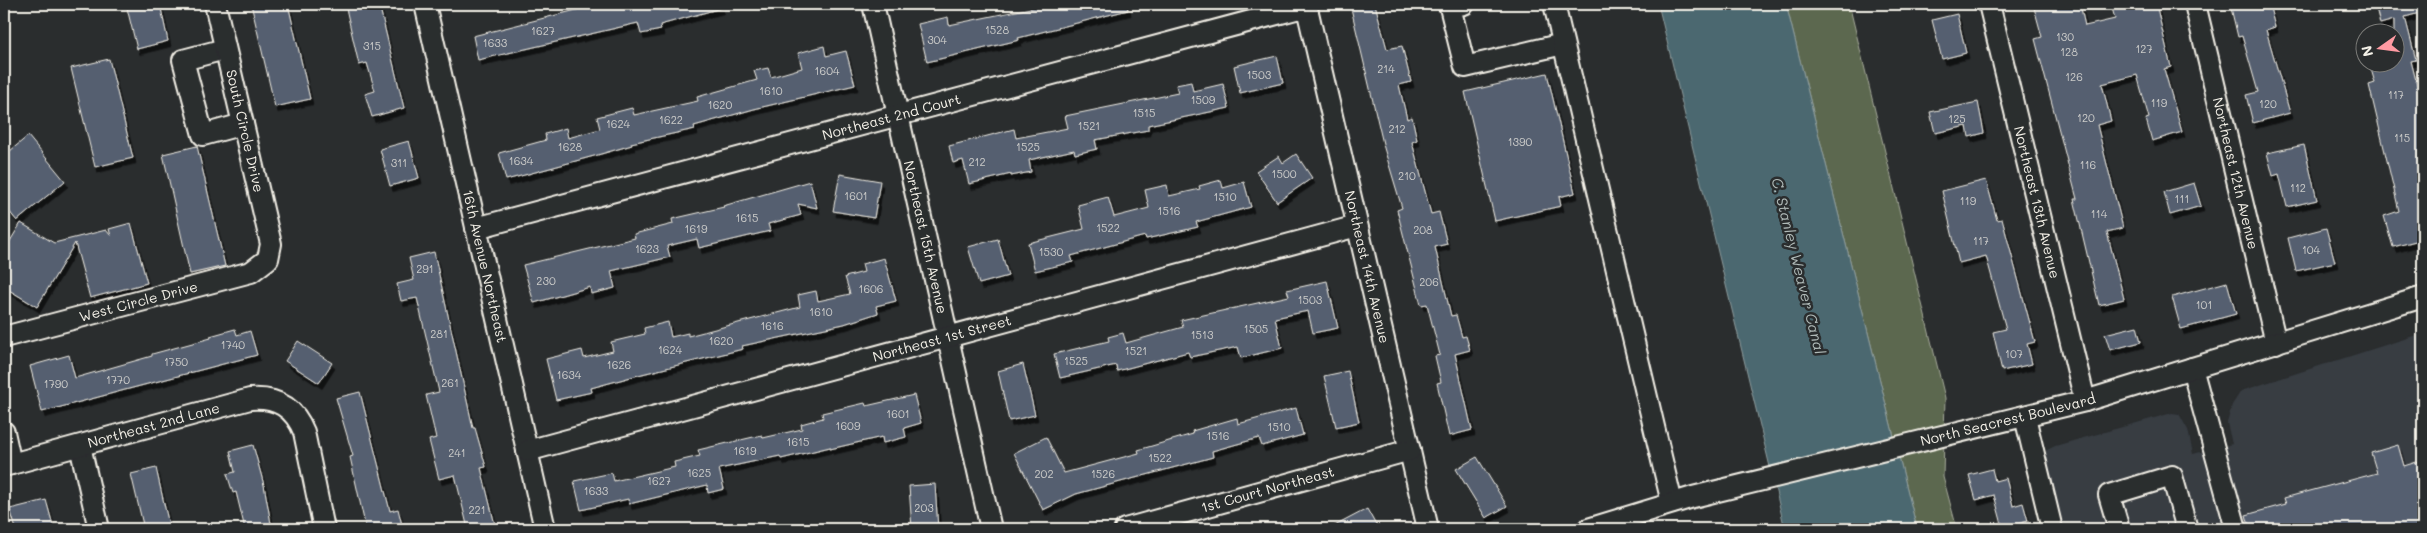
<svg xmlns="http://www.w3.org/2000/svg" width="2427" height="533" font-family="Mali,sans-serif">
	<style>
		.built { fill: #373c42 }
		.green { fill: #5c684f; stroke: #a8ac9c }
		.water { fill: #4b676f; stroke: #8f9e9f }
		.building { fill: #555f70; stroke: #f4f1e8; filter: url(#shadow) }
		.lines { fill: none; stroke-linecap: round; stroke-linejoin: round }
		.minor-casing { stroke: #f4f1e8; stroke-width: 24 }
		.minor { stroke: #2a2d2e; stroke-width: 20 }
		.labels { text-anchor: middle; stroke-width: 5; stroke-linejoin: round; paint-order: stroke }
		.number-label { font-size: 11px; fill: #ccccca }
		.street-label { font-size: 14px; fill: #f4f1e8; stroke: #2a2d2e }
		.water-label { font-size: 15px; font-style: italic; fill: #b0bab8; stroke: #2a2d2e }
	</style>
	<defs>
		<filter id="shadow"><feDropShadow dx="3" dy="5.5" stdDeviation="0" flood-color="#0009"/></filter>
	</defs>
	<rect width="100%" height="100%" fill="#2a2d2e"/>
	<filter id="ink" filterUnits="userSpaceOnUse"><feTurbulence type="fractalNoise" baseFrequency=".02" numOctaves="2"/><feDisplacementMap in="SourceGraphic" scale="10" xChannelSelector="R" yChannelSelector="G"/><feConvolveMatrix kernelMatrix="1 2 1 2 8 2 1 2 1" color-interpolation-filters="sRGB"/></filter>
	<g filter="url(#ink)">
		<path class="built" d="M2423,333v196h-360l-19,-75 3,-4 8,-4 117,-33 7,1 9,16 5,24 39,-10 -5,-21 5,-18 9,-14z"/>
		<path class="green" d="M1786,4h63l96,394 -2,79 14,52h-40z"/>
		<path class="water" d="M1658,4h128l131,525h-132z"/>
		<path class="building" d="M126,4h34l8,37 -31,8z
			M251,4h37l22,95 -35,8z
			M345,4h34l25,104 -32,9 -7,-23 10,-3 -8,-28 -8,2z
			M600,4h120l1,4 -61,17 1,5 -20,4 -3,-11 -160,37 -5,-24z
			M1050,4h77l1,6 -110,28 1,2 -92,22 -9,-38 30,-7 1,8z
			M1350,4h25l12,45 15,-3 9,36 -12,3 8,34 5,-2 5,23 -5,2 19,72 8,-2 8,32 -12,3 16,69 5,-1 6,22 4,-1 4,14 -15,4 17,76 -23,6 -12,-53 4,-1 -6,-26 5,-1 -13,-51 -6,1 -24,-95 5,-2 -18,-60z
			M2033,4h47l5,22 30,-7 -4,-15h45l15,63 -7,2 18,63 -30,9 -6,-22 3,-1 -12,-43 -35,9 9,37 -14,4 26,103 -16,4 17,67 -25,6 -25,-106h3l-42,-160 7,-2z
			M2230,4h39l6,23 -9,3 24,83 -37,10 -7,-28 12,-3 -16,-56 -4,1z
			M2375,4h48v8l-18,5 11,43 -5,1 12,47v131l-30,8 -9,-31 15,-5 -30,-126 6,-2 -6,-21h25v-42l-14,4z
			M1957,14l9,39 -24,6 -10,-39z
			M824,46l2,10 20,-5 9,34 -101,24 -60,17 1,3 -64,14 1,2 -38,11 -88,24 -7,-27 47,-13 -1,-6 21,-6 2,10 32,-9 -3,-12 35,-9 2,7 64,-14 -1,-4 60,-17 -3,-9 14,-3 3,9 31,-9 -4,-15z
			M1277,56l6,27 -43,10 -6,-27z
			M109,59l24,99 -38,9 -24,-99z
			M1547,73l28,120 -16,4 2,9 -66,15 -30,-129z
			M1191,82l2,9 30,-7 6,24 -81,17v5l-53,10 2,9 -22,5 -1,-4 -45,10 2,12 -20,4v-2l-42,10 -6,-24 -10,3 -4,-17 65,-17 2,9 52,-10 -3,-12 113,-23 -2,-8z
			M1978,102l6,31 -15,4 -2,-11 -32,7 -5,-21z
			M28,136l37,45 -48,40 -13,-16v-49z
			M409,141l10,37 -29,8 -10,-37z
			M2304,145l13,55 -30,7 -8,-33 -6,2 -6,-23z
			M197,146l28,120 -35,8 -27,-120z
			M1296,154l16,24 -35,24 -21,-31 23,-15 4,7z
			M840,174l40,7 -6,37 -41,-7z
			M1221,180l2,8 21,-6 7,25 -55,15 2,5 -52,12 -1,-3 -74,20 2,6 -38,9 -7,-28 56,-14 -6,-24 30,-8 6,20 35,-9 -4,-18 22,-5 2,11 31,-7 -1,-3z
			M1986,180l11,40 5,-1 33,123 -8,2 5,20 -30,7 -9,-39 13,-3 -20,-73 -27,7 -17,-72z
			M810,181l7,27 -19,-4 3,11 -33,9 2,7 -71,17 -2,-9 -30,7 3,11 -59,14 4,17 -24,6 -1,-7 -56,16 -11,-38 112,-27 -1,-4 39,-10 -1,-5 52,-12 -1,-1z
			M2194,183l7,23 -31,9 -6,-23z
			M21,223l33,20 52,-13 5,6 -2,-7 22,-6 16,60 -57,15 -15,-55 -38,64 -33,-20v-36z
			M2326,228l9,34 -39,9 -8,-33z
			M998,239l10,37 -29,8 -11,-37z
			M434,252l39,176h2l11,39 -5,1 15,61h-28l-13,-54 -16,4 -10,-39 7,-2 -10,-43 13,-3 -22,-94 -16,3 -4,-17 17,-4 -5,-22z
			M884,258l12,43 -20,5 2,7 -34,11 -102,22 1,3 -101,25 -51,14 1,4 -36,8 -10,-41 36,-9 2,8 29,-7 -2,-9 34,-8 -1,-6 24,-6 3,15 17,-4v3l112,-29 -2,-12 18,-4 2,10 32,-7 -5,-17 19,-5 -2,-8z
			M1327,281l11,47 -25,5 -5,-22 -33,7 7,30 -41,10 -3,-11 -48,10 -2,-5 -71,19 -1,-6 -56,13 -6,-24 55,-13 -1,-4 15,-4 3,10 57,-16 -2,-7 108,-24 -2,-6z
			M2227,282l9,32 -55,15 -9,-32z
			M2137,326l4,16 -31,8 -5,-16z
			M235,329l2,6 13,-4 7,24 -215,57 -12,-46 39,-11 6,23 77,-22v-2l59,-16 -1,-2z
			M298,341l34,22 -13,20 -34,-22z
			M1023,364l12,51 -26,6 -11,-50z
			M1348,371l11,51 -23,5 -12,-51z
			M360,392l30,119 8,-2 5,20h-37l-16,-72 3,-1 -17,-58z
			M914,395l7,28 -17,5 2,9 -23,6 -1,-6 -52,12v-2l-49,12 -1,-3 -61,13 5,20 -16,4 -1,-8 -78,19 -1,-5 -47,11 -7,-29 38,-8 2,8 61,-14 -1,-5 26,-6 -2,-6 64,-15 1,3 39,-9 -1,-5 22,-6 -1,-5 43,-10 1,3z
			M1296,408l7,27 -41,11 -3,-8 -47,13 1,6 -137,37 -33,16 -29,-57 32,-16 18,36 75,-20 -1,-3 55,-16 -1,-3 45,-13 1,6z
			M253,445l11,40 8,44h-27l-9,-37 -3,1 -6,-19 8,-2 -5,-21z
			M2398,445l6,21 19,-6v69h-173l-4,-14 40,-11 -2,-6 93,-25 -6,-20z
			M1477,457l30,49 -21,12 -30,-49z
			M156,468l9,40 5,21h-26l-13,-55z
			M1992,469l3,12 11,-3 7,28 10,-3 5,18 -25,7 -9,-33 -18,5 -7,-25z
			M935,484l3,45h-26l-3,-43z
			M46,500l8,29h-38l-6,-20z
			M1367,509l11,20h-49z"/>
		<g class="lines">
			<g class="minor-casing">
				<g id="minor">
					<path id="s1" d="M425,4l120,525"/>
					<path id="s2" d="M873,4l118,525"/>
					<path id="s3" d="M1306,4l122,525"/>
					<path d="M1464,4l-14,3 15,60 98,-23"/>
					<path d="M1554,4l118,499"/>
					<path id="s4" d="M1989,4l96,397"/>
					<path id="s5" d="M2195,4l81,339"/>
					<path d="M225,49l-42,11 20,75 40,-11"/>
					<path id="s6" d="M476,228l831,-222"/>
					<path id="s7" d="M4,337l247,-65 17,-13 3,-15 -56,-240"/>
					<path d="M2192,368l44,161"/>
					<path d="M2025,417l27,112"/>
					<path d="M4,432l7,32"/>
					<path d="M80,446l19,83"/>
					<path id="s8" d="M527,451l830,-225"/>
					<path id="s9" d="M4,466l246,-67c27,-2 44,8 54,33l20,97"/>
					<path id="s10" d="M1125,529l285,-79"/>
					<path id="s11" d="M1588,529l105,-32 392,-96 338,-104"/>
					<path d="M2119,529l-10,-34 63,-19 15,53"/>
				</g>
			</g>
			<use href="#minor" class="minor"/>
		</g>
	</g>
	<g class="labels">
		<g class="number-label">
			<text x="997" y="34">1528</text>
			<text x="543" y="35">1627</text>
			<text x="2065" y="41">130</text>
			<text x="937" y="44">304</text>
			<text x="495" y="47">1633</text>
			<text x="372" y="50">315</text>
			<text x="2144" y="53">127</text>
			<text x="2069" y="56">128</text>
			<text x="1386" y="73">214</text>
			<text x="827" y="75">1604</text>
			<text x="1259" y="79">1503</text>
			<text x="2074" y="81">126</text>
			<text x="771" y="95">1610</text>
			<text x="2396" y="99">117</text>
			<text x="1203" y="104">1509</text>
			<text x="2159" y="107">119</text>
			<text x="2268" y="108">120</text>
			<text x="720" y="109">1620</text>
			<text x="1144" y="117">1515</text>
			<text x="2086" y="122">120</text>
			<text x="1957" y="123">125</text>
			<text x="671" y="124">1622</text>
			<text x="618" y="128">1624</text>
			<text x="1089" y="130">1521</text>
			<text x="1397" y="133">212</text>
			<text x="2402" y="142">115</text>
			<text x="1520" y="146">1390</text>
			<text x="570" y="151">1628</text>
			<text x="1028" y="151">1525</text>
			<text x="521" y="165">1634</text>
			<text x="977" y="166">212</text>
			<text x="399" y="167">311</text>
			<text x="2088" y="169">116</text>
			<text x="1284" y="178">1500</text>
			<text x="1407" y="180">210</text>
			<text x="2298" y="192">112</text>
			<text x="856" y="200">1601</text>
			<text x="1225" y="201">1510</text>
			<text x="2182" y="203">111</text>
			<text x="1968" y="205">119</text>
			<text x="1169" y="215">1516</text>
			<text x="2099" y="218">114</text>
			<text x="747" y="222">1615</text>
			<text x="1108" y="232">1522</text>
			<text x="696" y="233">1619</text>
			<text x="1423" y="234">208</text>
			<text x="1981" y="245">117</text>
			<text x="647" y="253">1623</text>
			<text x="2311" y="254">104</text>
			<text x="1051" y="256">1530</text>
			<text x="425" y="273">291</text>
			<text x="546" y="285">230</text>
			<text x="1429" y="286">206</text>
			<text x="871" y="293">1606</text>
			<text x="1310" y="304">1503</text>
			<text x="2204" y="309">101</text>
			<text x="821" y="316">1610</text>
			<text x="772" y="330">1616</text>
			<text x="1256" y="333">1505</text>
			<text x="439" y="338">281</text>
			<text x="1202" y="339">1513</text>
			<text x="721" y="345">1620</text>
			<text x="233" y="349">1740</text>
			<text x="670" y="354">1624</text>
			<text x="1136" y="355">1521</text>
			<text x="2014" y="358">107</text>
			<text x="1076" y="365">1525</text>
			<text x="176" y="366">1750</text>
			<text x="619" y="369">1626</text>
			<text x="569" y="379">1634</text>
			<text x="118" y="384">1770</text>
			<text x="450" y="387">261</text>
			<text x="56" y="388">1790</text>
			<text x="898" y="418">1601</text>
			<text x="848" y="430">1609</text>
			<text x="1279" y="431">1510</text>
			<text x="1218" y="440">1516</text>
			<text x="798" y="446">1615</text>
			<text x="745" y="455">1619</text>
			<text x="457" y="457">241</text>
			<text x="1160" y="462">1522</text>
			<text x="699" y="477">1625</text>
			<text x="1044" y="478">202</text>
			<text x="1103" y="478">1526</text>
			<text x="659" y="485">1627</text>
			<text x="596" y="495">1633</text>
			<text x="924" y="512">203</text>
			<text x="477" y="514">221</text>
		</g>
		<g class="street-label">
			<text dy="5" stroke="none"><textPath href="#s6" startOffset="430">Northeast 2nd Court</textPath></text>
			<text transform="translate(245 131) rotate(77)" y="5">South Circle Drive</text>
			<text dy="5" stroke="none"><textPath href="#s5" startOffset="174">Northeast 12th Avenue</textPath></text>
			<text dy="5" stroke="none"><textPath href="#s4" startOffset="204">Northeast 13th Avenue</textPath></text>
			<text dy="5" stroke="none"><textPath href="#s2" startOffset="239">Northeast 15th Avenue</textPath></text>
			<text dy="5" stroke="none"><textPath href="#s1" startOffset="269">16th Avenue Northeast</textPath></text>
			<text dy="5" stroke="none"><textPath href="#s3" startOffset="270">Northeast 14th Avenue</textPath></text>
			<text dy="5" stroke="none"><textPath href="#s7" startOffset="139">West Circle Drive</textPath></text>
			<text dy="5" stroke="none"><textPath href="#s8" startOffset="430">Northeast 1st Street</textPath></text>
			<text dy="5" stroke="none"><textPath href="#s11" startOffset="434">North Seacrest Boulevard</textPath></text>
			<text dy="5" stroke="none"><textPath href="#s9" startOffset="155">Northeast 2nd Lane</textPath></text>
			<text dy="5" stroke="none"><textPath href="#s10" startOffset="148">1st Court Northeast</textPath></text>
		</g>
		<g class="water-label">
			<text transform="translate(1798 266) rotate(76)" y="5">C. Stanley Weaver Canal</text>
		</g>
	</g>
	<rect width="2427" height="533" fill="none" stroke="#2a2d2e" stroke-width="20"/>
	<rect x="10" y="10" width="2407" height="513" fill="none" stroke="#f4f1e8" stroke-width="2" filter="url(#ink)"/>
	<g transform="translate(2380 48) rotate(256)"><circle r="24" fill="#2a2d2e" stroke="#7b7b78"/>
	<path d="M0-4L9 19L0 12L-9 19Z" fill="#ff9aa2"/>
	<text y="-8" font-size="14" font-weight="bold" text-anchor="middle" fill="#f4f1e8">N</text>
	</g>
</svg>
